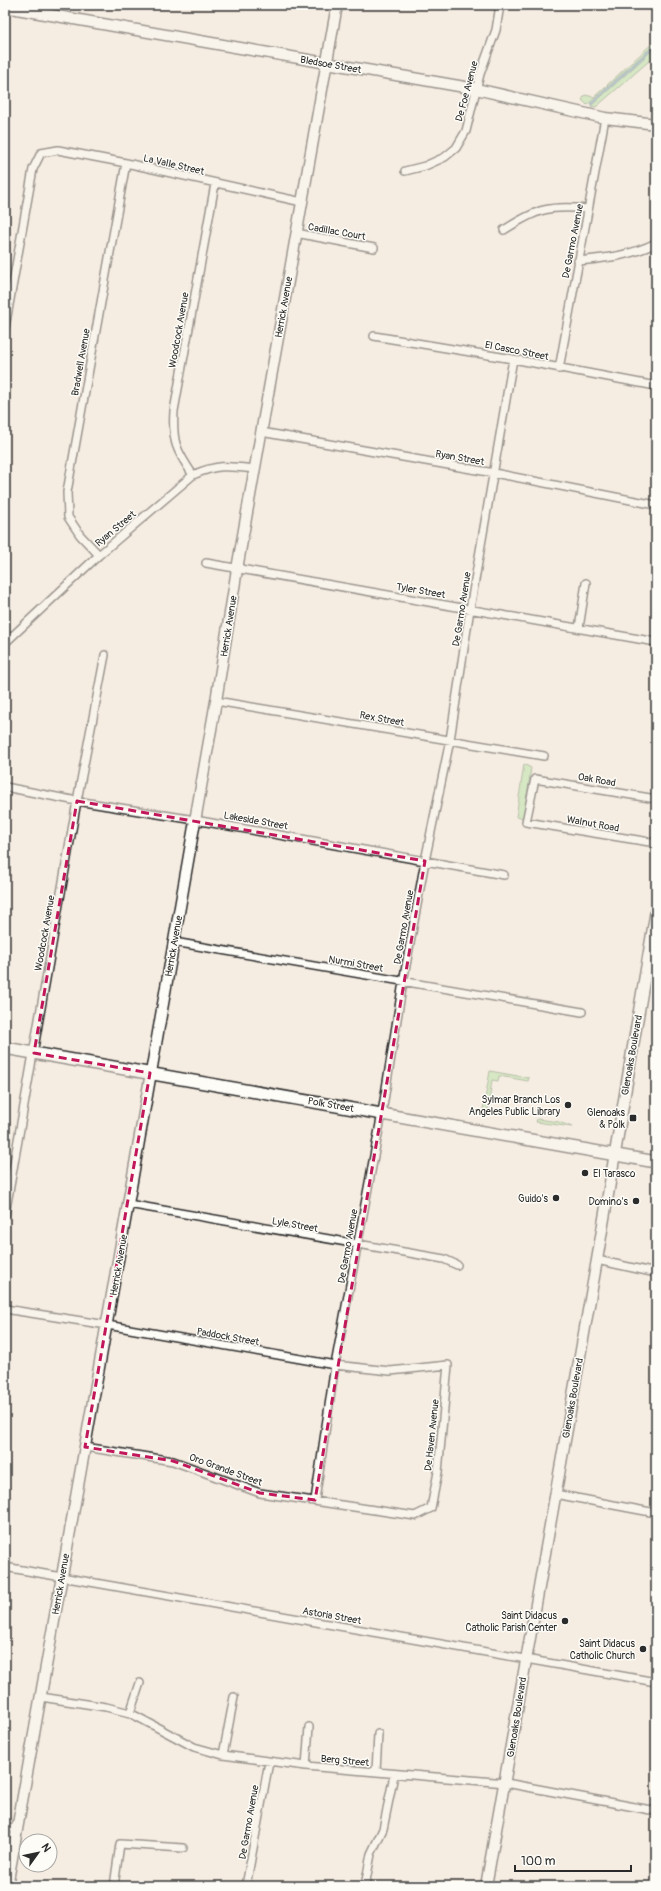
<svg xmlns="http://www.w3.org/2000/svg" width="661" height="1891" font-family="Pangolin,sans-serif">
	<style>
		.green { fill: #afdf9f; stroke: #6d8565 }
		.lines { fill: none; stroke-linecap: round; stroke-linejoin: round }
		.stream { stroke: #6993a4; stroke-width: 2.5 }
		.street-casing { stroke: #2b2b2b; stroke-width: 10 }
		.secondary-casing { stroke: #2b2b2b; stroke-width: 13 }
		.primary-casing { stroke: #2b2b2b; stroke-width: 14 }
		.street { stroke: #fdfcf7; stroke-width: 7 }
		.secondary { stroke: #fdfcf7; stroke-width: 10 }
		.primary { stroke: #fdfcf7; stroke-width: 11 }
		.marked { fill: none; stroke: #c2185b; stroke-width: 3; stroke-dasharray: 8 5; stroke-linejoin: round }
		.poi-dot { fill: #2b2b2b; stroke: #fdfcf7; stroke-width: 1.5 }
		.labels { text-anchor: middle; stroke-width: 3; stroke-linejoin: round; paint-order: stroke }
		.street-label { font-size: 10px; fill: #2b2b2b; stroke: #fdfcf7 }
		.poi-label { font-size: 10px; fill: #2b2b2b; stroke: #fdfcf7; text-anchor: end }
	</style>
	<rect width="100%" height="100%" fill="#f6ede2"/>
	<filter id="ink" filterUnits="userSpaceOnUse"><feTurbulence type="fractalNoise" baseFrequency=".025" numOctaves="2"/><feDisplacementMap in="SourceGraphic" scale="8" xChannelSelector="R" yChannelSelector="G"/><feConvolveMatrix kernelMatrix="1 2 1 2 8 2 1 2 1" color-interpolation-filters="sRGB"/></filter>
	<g filter="url(#ink)">
		<path class="green" d="M656,40v3l-69,62 -5,-5 3,-5 9,2z
			M656,47v8l-53,46 -7,6 -5,-1z
			M524,764l7,4 -7,50 -8,-1z
			M490,1071l39,7 -1,3 -29,-5 -1,5 -6,-1 -4,30h-5z
			M537,1119l22,3 13,5 -36,-5z"/>
		<g class="lines">
			<path class="stream" d="M591,104l65,-59"/>
			<g class="street-casing">
				<path id="street" d="M405,171l20,-5 20,-9 11,-9 10,-17 14,-57 16,-44 4,-25
					M504,230c33,-21 44,-25 84,-21
					M296,233l78,15
					M578,261c29,-3 52,-5 78,-18
					M5,328l28,-159 8,-16 17,-3 68,13 176,39
					M374,336l139,23 143,27
					M559,369l46,-251
					M261,432l233,41 162,32
					M193,475c-17,-25 -21,-33 -19,-64l41,-227
					M99,555l-19,-20 -12,-18 -1,-25 59,-329
					M206,563l450,79
					M579,628l7,-45
					M5,643l94,-88 94,-80c25,-11 35,-9 62,-6
					M216,701l328,55
					M5,787l72,14 118,19 309,55
					M656,799l-121,-20 -9,43 130,21
					M174,942l408,70
					M128,1204l316,55 13,6
					M5,1215l72,-414 28,-146
					M597,1260l59,13
					M5,1309l102,16 228,40 55,6 58,-6 -10,107 -7,36 -16,8 -155,-23 -87,-32 -88,-14
					M555,1494l101,19
					M315,1500l20,-135 47,-252 21,-131 22,-121 25,-121 20,-131 43,-250
					M5,1567l651,115
					M41,1697l65,10 24,6 64,34 29,8 83,11 200,17 150,28
					M130,1713l10,-30
					M223,1755l11,-58
					M306,1766l3,-39
					M376,1772l2,-38
					M5,1827l13,2
					M114,1886l6,-42 63,4
					M246,1886l23,-124
					M365,1886l6,-32 12,-25 11,-54"/>
			</g>
			<g class="secondary-casing">
				<path id="secondary" d="M5,7l471,82 129,29 51,6
					M7,1886l121,-682 88,-503 21,-132 100,-564
					M486,1886l111,-626 59,-350"/>
			</g>
			<g class="primary-casing">
				<path id="primary" d="M5,1048l651,114"/>
			</g>
			<use href="#street" class="street"/>
			<use href="#secondary" class="secondary"/>
			<use href="#primary" class="primary"/>
		</g>
	</g>
	<path d="M0 0H661V1891H0ZM77,801l348,60 -110,639 -55,-7 -87,-32 -88,-14 65,-374 -116,-20z" fill="#f6ede2" fill-opacity=".55" fill-rule="evenodd"/>
	<path class="marked" d="M77,801l348,60 -110,639 -55,-7 -87,-32 -88,-14 65,-374 -116,-20z"/>
	<g class="poi-dot">
		<circle cx="568" cy="1105" r="4"/>
		<rect x="629" y="1114" width="8" height="8" rx="2"/>
		<circle cx="585" cy="1173" r="4"/>
		<circle cx="556" cy="1198" r="4"/>
		<circle cx="636" cy="1201" r="4"/>
		<circle cx="565" cy="1621" r="4"/>
		<circle cx="643" cy="1649" r="4"/>
	</g>
	<g class="labels">
		<g class="street-label">
			<text transform="translate(331 64) rotate(10)" y="4">Bledsoe Street</text>
			<text transform="translate(466 91) rotate(-75)" y="4">De Foe Avenue</text>
			<text transform="translate(174 164) rotate(13)" y="4">La Valle Street</text>
			<text transform="translate(337 231) rotate(10)" y="4">Cadillac Court</text>
			<text transform="translate(572 241) rotate(-79)" y="4">De Garmo Avenue</text>
			<text transform="translate(283 307) rotate(-80)" y="4">Herrick Avenue</text>
			<text transform="translate(178 330) rotate(-80)" y="4">Woodcock Avenue</text>
			<text transform="translate(517 350) rotate(11)" y="4">El Casco Street</text>
			<text transform="translate(80 362) rotate(-80)" y="4">Bradwell Avenue</text>
			<text transform="translate(460 457) rotate(10)" y="4">Ryan Street</text>
			<text transform="translate(115 528) rotate(-40)" y="4">Ryan Street</text>
			<text transform="translate(421 590) rotate(10)" y="4">Tyler Street</text>
			<text transform="translate(461 609) rotate(-81)" y="4">De Garmo Avenue</text>
			<text transform="translate(228 626) rotate(-81)" y="4">Herrick Avenue</text>
			<text transform="translate(382 718) rotate(10)" y="4">Rex Street</text>
			<text transform="translate(597 779) rotate(10)" y="4">Oak Road</text>
			<text transform="translate(256 820) rotate(10)" y="4">Lakeside Street</text>
			<text transform="translate(593 823) rotate(10)" y="4">Walnut Road</text>
			<text transform="translate(403 927) rotate(-80)" y="4">De Garmo Avenue</text>
			<text transform="translate(44 933) rotate(-80)" y="4">Woodcock Avenue</text>
			<text transform="translate(173 946) rotate(-80)" y="4">Herrick Avenue</text>
			<text transform="translate(356 963) rotate(10)" y="4">Nurmi Street</text>
			<text transform="translate(631 1055) rotate(-80)" y="4">Glenoaks Boulevard</text>
			<text transform="translate(331 1104) rotate(10)" y="4">Polk Street</text>
			<text transform="translate(295 1224) rotate(10)" y="4">Lyle Street</text>
			<text transform="translate(347 1246) rotate(-80)" y="4">De Garmo Avenue</text>
			<text transform="translate(118 1265) rotate(-80)" y="4">Herrick Avenue</text>
			<text transform="translate(228 1336) rotate(10)" y="4">Paddock Street</text>
			<text transform="translate(572 1398) rotate(-80)" y="4">Glenoaks Boulevard</text>
			<text transform="translate(431 1435) rotate(-84)" y="4">De Haven Avenue</text>
			<text transform="translate(226 1469) rotate(20)" y="4">Oro Grande Street</text>
			<text transform="translate(60 1584) rotate(-80)" y="4">Herrick Avenue</text>
			<text transform="translate(332 1615) rotate(10)" y="4">Astoria Street</text>
			<text transform="translate(516 1717) rotate(-81)" y="4">Glenoaks Boulevard</text>
			<text transform="translate(345 1760) rotate(5)" y="4">Berg Street</text>
			<text transform="translate(248 1822) rotate(-80)" y="4">De Garmo Avenue</text>
		</g>
		<g class="poi-label">
			<text x="560" y="1103">Sylmar Branch Los<tspan x="560" dy="12">Angeles Public Library</tspan></text>
			<text x="625" y="1116">Glenoaks<tspan x="625" dy="12">&amp; Polk</tspan></text>
			<text x="593" y="1177" text-anchor="start">El Tarasco</text>
			<text x="548" y="1202">Guido's</text>
			<text x="628" y="1205">Domino's</text>
			<text x="557" y="1619">Saint Didacus<tspan x="557" dy="12">Catholic Parish Center</tspan></text>
			<text x="635" y="1647">Saint Didacus<tspan x="635" dy="12">Catholic Church</tspan></text>
		</g>
	</g>
	<rect width="661" height="1891" fill="none" stroke="#fdfcf7" stroke-width="20"/>
	<rect x="10" y="10" width="641" height="1871" fill="none" stroke="#2b2b2b" stroke-width="1.5" filter="url(#ink)"/>
	<g transform="translate(38 1853) rotate(57)"><circle r="19" fill="#fdfcf7" stroke="#a9a8a5"/>
	<path d="M0-3L7 15L0 10L-7 15Z" fill="#2b2b2b"/>
	<text y="-6" font-size="11" font-weight="bold" text-anchor="middle" fill="#2b2b2b">N</text>
	</g>
	<path d="M515 1865v6h116v-6" fill="none" stroke="#2b2b2b" stroke-width="2"/>
	<text x="521" y="1865" font-size="12" fill="#2b2b2b" stroke="#fdfcf7" stroke-width="3" paint-order="stroke">100 m</text>
</svg>
